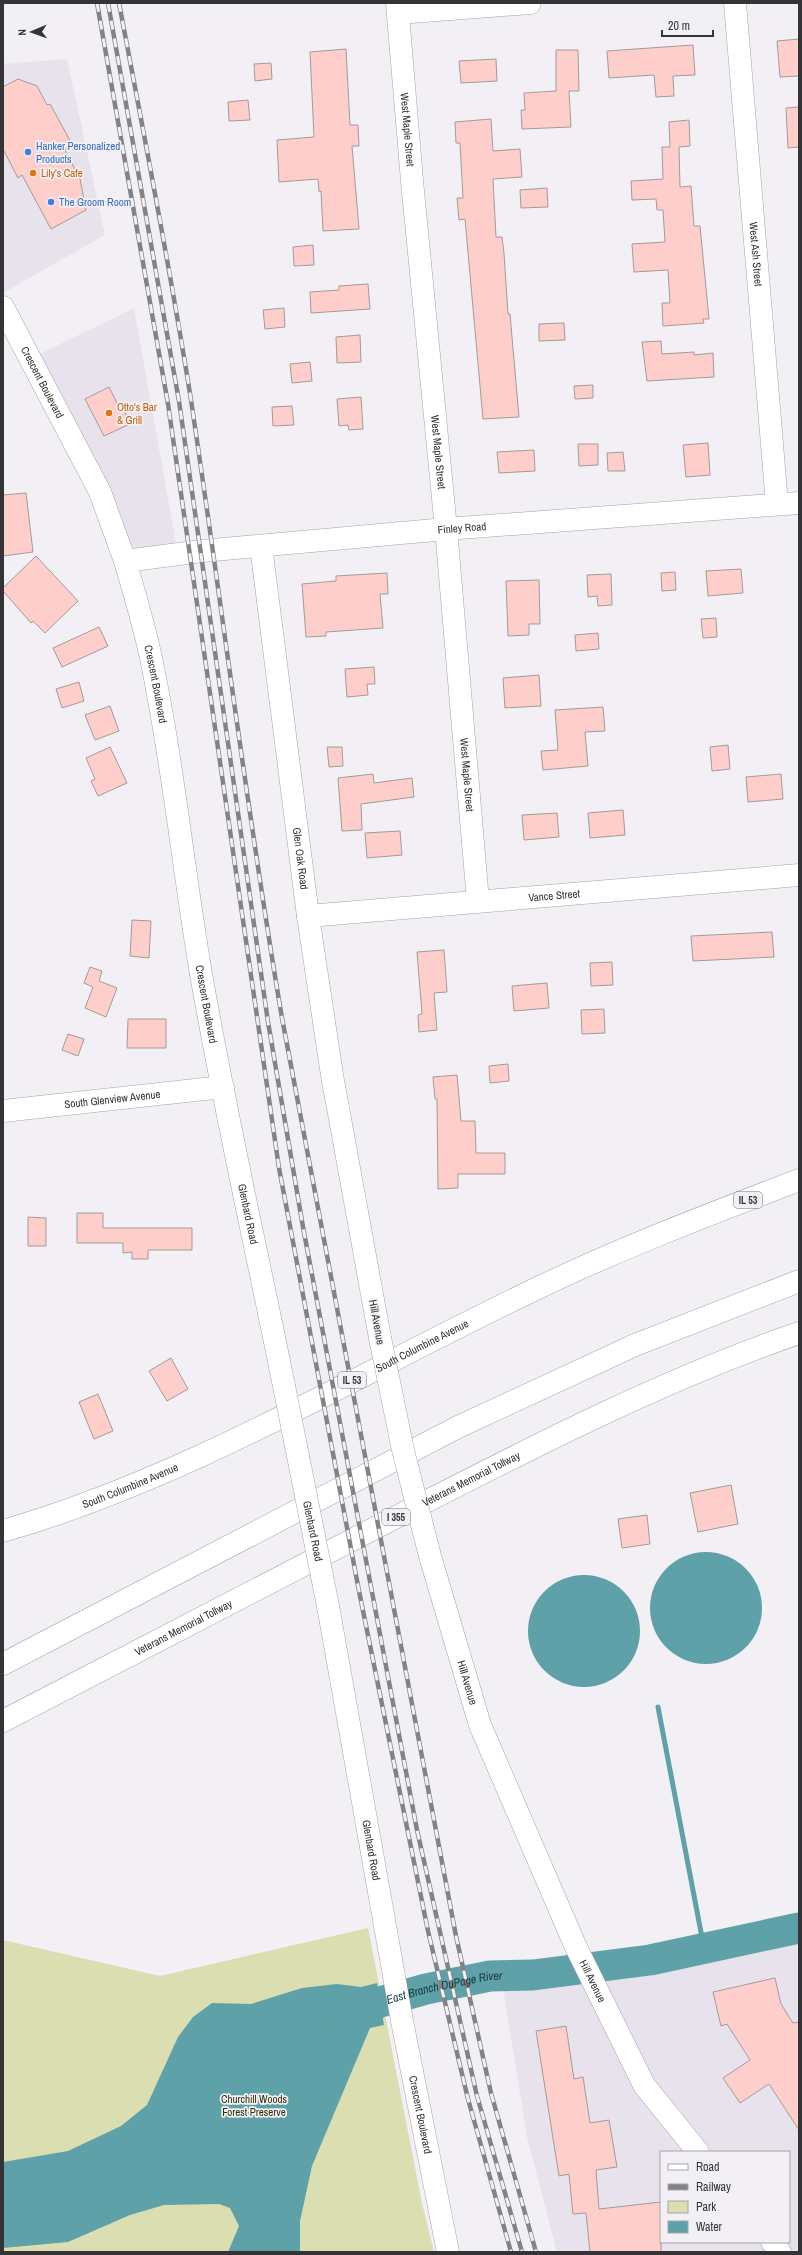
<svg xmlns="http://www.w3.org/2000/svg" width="802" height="2255" font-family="'Archivo Narrow',sans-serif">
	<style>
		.built { fill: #e8e2ed; fill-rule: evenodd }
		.green { fill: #dbdeb0 }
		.water { fill: #5fa1a8 }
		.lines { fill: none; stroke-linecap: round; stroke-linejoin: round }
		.stream { stroke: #5fa1a8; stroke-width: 5 }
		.river { stroke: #5fa1a8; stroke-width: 31 }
		.building { fill: #fecfca; stroke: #a19b9a }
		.minor-casing { stroke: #a5a3a7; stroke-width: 23 }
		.major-casing { stroke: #a5a3a7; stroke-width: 23 }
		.highway-casing { stroke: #a5a3a7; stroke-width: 23 }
		.minor { stroke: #fff; stroke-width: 22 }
		.major { stroke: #fff; stroke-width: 22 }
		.highway { stroke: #fff; stroke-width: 22 }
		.rail-casing { stroke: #838285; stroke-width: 4.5 }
		.rail { stroke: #f3f0f5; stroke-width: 3; stroke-dasharray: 9; stroke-linecap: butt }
		.minor-bridge-casing { stroke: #a5a3a7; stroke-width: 23; stroke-linecap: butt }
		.minor-bridge { stroke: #fff; stroke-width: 22 }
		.shop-dot { fill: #3f7fe0; stroke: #f3f0f5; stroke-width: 1.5 }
		.food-dot { fill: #e8710a; stroke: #f3f0f5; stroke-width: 1.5 }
		.labels { text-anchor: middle; stroke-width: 3.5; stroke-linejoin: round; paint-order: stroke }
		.shield { fill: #f3f0f5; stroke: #6d6c6f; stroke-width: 1 }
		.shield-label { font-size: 10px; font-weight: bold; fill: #343335 }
		.street-label { font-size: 11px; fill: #343335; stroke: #f3f0f5 }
		.shop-label { font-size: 11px; fill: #366cbe; stroke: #f3f0f5; text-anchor: start }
		.food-label { font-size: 11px; fill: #c56008; stroke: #f3f0f5; text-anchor: start }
		.park-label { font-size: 11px; fill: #303108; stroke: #f3f0f5 }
		.water-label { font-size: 12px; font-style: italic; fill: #18393d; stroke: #f3f0f5 }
	</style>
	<rect width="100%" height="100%" fill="#f3f0f5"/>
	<path class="built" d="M67,59l38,176 -102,58v-229z
		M134,308l43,241 -47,6 -96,-198z
		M799,1928v324h-242l-30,-115 -26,-161 32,-1 117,-15zM661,2152h128v90h-128z"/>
	<path class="green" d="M368,1928l54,275 12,49h-431v-312l157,36z"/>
	<path class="water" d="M650 1608a56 56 0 1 1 112 0a56 56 0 1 1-112 0Z
		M528 1631a56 56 0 1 1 112 0a56 56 0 1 1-112 0Z
		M377,1983l7,42 -14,3 -58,138 -12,55v31h-72l11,-26 -9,-18 -11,-4 -55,1 -34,10 -62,27 -65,6v-86l65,-11 53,-25 26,-21 31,-68 15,-20 19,-14 39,1 51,-16 35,-4 24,3z"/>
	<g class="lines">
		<path class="stream" d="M658,1707l46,241"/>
		<path class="river" id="s1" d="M341,2020l39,-18 46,-13 64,-13 43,-1 117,-15 149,-32"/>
	</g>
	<path class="building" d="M799,39v37l-19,1 -3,-36z
		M693,45l2,30 -22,1 1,20 -18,1 -2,-22 -45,3 -2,-27z
		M346,49l4,76h8l1,21h-7l7,83 -36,2 -2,-40 -2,1 -1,-13 -39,3 -2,-42 37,-3 -4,-85z
		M556,50h22l1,41h-10l2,36 -49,2 -1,-19h4l-1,-17 32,-2z
		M496,59l1,22 -36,2 -2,-22z
		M271,63l1,16 -17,2 -1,-17z
		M18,79l19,7 10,19 3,-1 23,42 -8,4 15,29 6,31 -35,19 -29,-54 -4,3 -15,-29v-62z
		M248,100l2,20 -21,1 -1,-19z
		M799,107v40l-11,1 -2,-40z
		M491,119l2,32 27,-2 2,28 -29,2 3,58h6l2,16 4,61h2l9,103 -36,2 -18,-200 -6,1 -2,-22h6l-3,-55h-4l-1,-21z
		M689,120l1,26 -11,1 1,40 11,-1 3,40h6l9,93h-6l1,4 -41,3 -1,-23h8l-2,-33 -34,2 -2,-28 33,-2 -2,-32h-6l-1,-11 -24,1 -1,-19 32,-2 -1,-32h8l-1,-25z
		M547,188l1,19 -27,1 -1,-18z
		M313,245l1,20 -20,1 -1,-19z
		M368,284l2,25 -59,4 -1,-21 29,-2v-4z
		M284,308l1,19 -20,2 -2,-19z
		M564,323l1,17 -26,1v-17z
		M360,335l1,27 -24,1 -1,-26z
		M661,341l1,13 32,-2v3l19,-2 1,24 -67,4 -5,-39z
		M310,362l2,19 -20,2 -2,-19z
		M593,385v13l-18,1 -1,-13z
		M109,387l9,18 3,-2 9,21 -26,12 -19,-37z
		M361,397l2,32 -14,1 -1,-5 -9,1 -2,-27z
		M292,406l2,19 -21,1 -1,-19z
		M708,443l2,32 -24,2 -3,-32z
		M578,444h20v21l-19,1z
		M534,450l1,21 -36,2 -2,-21z
		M623,452l2,19h-17l-1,-18z
		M26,493l7,59 -30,4v-61z
		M36,556l42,45 -33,32 -12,-12 -2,2 -28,-32v-3z
		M741,569l2,24 -35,3 -2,-25z
		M675,572l1,18 -14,1 -1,-18z
		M387,573l1,21h-8l3,34 -57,4v4l-20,1 -4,-53 34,-3v-5z
		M611,574l1,31 -14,1 -1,-10 -9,1 -1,-22z
		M539,580l1,44h-11v11l-21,1 -2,-55z
		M716,618l1,19 -14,1 -2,-19z
		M99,627l9,19 -46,21 -9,-19z
		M598,633l1,16 -23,2 -1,-16z
		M374,667l1,17h-8l1,11 -21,2 -2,-28z
		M539,675l2,31 -36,2 -2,-30z
		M79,682l5,19 -22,7 -6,-19z
		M110,706l9,25 -24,9 -10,-25z
		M603,707l2,24 -20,1 3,34 -45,4 -2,-19 17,-1 -3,-40z
		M728,745l2,24 -18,2 -2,-24z
		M110,747l17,36 -29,13 -7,-15 4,-2 -9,-21z
		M327,747h15l1,19 -14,1z
		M373,774l1,9 38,-5 2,19 -53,7 1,26 -20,1 -4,-53z
		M781,774l2,25 -35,3 -2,-25z
		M623,810l2,25 -35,3 -2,-25z
		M557,813l2,24 -35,3 -2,-25z
		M400,831l2,24 -35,3 -2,-25z
		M132,920l19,1 -2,37 -19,-2z
		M772,932l2,25 -81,4 -2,-25z
		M444,950l3,42 -13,1 3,37 -18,2 -1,-17 4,-1 -5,-62z
		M612,962l1,23 -22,1 -1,-23z
		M90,967l12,4 -3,10 18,7 -11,29 -21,-9 8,-21 -9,-4z
		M547,983l2,25 -35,3 -2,-25z
		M604,1009l1,24 -23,1 -1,-24z
		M128,1019h38v29h-39z
		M68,1034l16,5 -6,17 -16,-6z
		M508,1064l1,17 -19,2 -1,-17z
		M457,1075l4,46h14l1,32h29v21h-47v14l-20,1 -1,-90h-2l-2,-22z
		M77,1213h26v15h89v22h-44v9h-16v-7l-9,1v-10h-46z
		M28,1217l18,1v28h-18z
		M171,1358l17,31 -21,12 -18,-30z
		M98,1394l15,37 -19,8 -15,-37z
		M731,1485l7,39 -40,8 -8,-39z
		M647,1515l3,29 -28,4 -4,-29z
		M775,1978l6,26 12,19 6,-1v108l-30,-46 -29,19 -17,-25 27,-18 -23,-36 -6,2 -8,-34z
		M566,2026l8,53 9,-2 7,46 19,-3 8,47 -21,3 3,39 62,-7v50h-71l-4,-39 -13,1 -4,-40 -10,2 -23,-145z"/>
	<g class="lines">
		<g class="minor-casing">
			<g id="minor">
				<path id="s2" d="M397,3l15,178 34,348 32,372"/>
				<path id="s3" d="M735,3l42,501"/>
				<path d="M398,13l132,-10"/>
				<path id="s4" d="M261,546l47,370 24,159 48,263"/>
				<path id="s5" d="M125,561c10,34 20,67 27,102 21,101 31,203 48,305 24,140 56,279 84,418"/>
				<path id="s6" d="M308,916l491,-41"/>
				<path id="s7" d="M3,1111l220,-24"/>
				<path id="s8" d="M430,1556l50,169 95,220 69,140 54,67"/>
				<path id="s9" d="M328,1606l74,415 46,231"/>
				<path d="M772,2242l8,10"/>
			</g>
		</g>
		<g class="major-casing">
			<g id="major">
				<path id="s10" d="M3,307l97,185 25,69 77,-10 244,-22 353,-26"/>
				<path id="s11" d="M3,1531c190,-55 359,-160 537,-244 83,-40 173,-74 259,-107"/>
			</g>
		</g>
		<g class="highway-casing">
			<g id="highway">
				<path d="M3,1664l455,-237 177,-82 164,-64"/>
				<path id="s12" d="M3,1721c133,-69 266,-138 399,-207 129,-66 260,-134 397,-181"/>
			</g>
		</g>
		<use href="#minor" class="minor"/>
		<use href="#major" class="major"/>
		<use href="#highway" class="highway"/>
		<g class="rail-casing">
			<path id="rail" d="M97,3l71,401 111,764 80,423 69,340 40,168 43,153
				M108,3l71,398 89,621 35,205 114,603 60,266 45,156
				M119,3c25,132 51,264 72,397 31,206 56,413 91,618l174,918 35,157 45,159"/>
		</g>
		<use href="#rail" class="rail"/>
		<g class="minor-bridge-casing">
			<g id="minor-bridge">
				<path d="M380,1338l23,112 27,106"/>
				<path id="s13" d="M284,1386l44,220"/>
			</g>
		</g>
		<use href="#minor-bridge" class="minor-bridge"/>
	</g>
	<g class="shop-dot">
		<circle cx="28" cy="152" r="4"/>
		<circle cx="51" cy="202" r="4"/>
	</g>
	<g class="food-dot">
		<circle cx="33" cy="173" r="4"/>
		<circle cx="109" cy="413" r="4"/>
	</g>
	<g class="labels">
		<g class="shield">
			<rect x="734" y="1192" width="28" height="16" rx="3"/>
			<rect x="338" y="1372" width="28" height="16" rx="3"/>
			<rect x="382" y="1509" width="28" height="16" rx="3"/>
		</g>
		<g class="shield-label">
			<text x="748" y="1204">IL 53</text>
			<text x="352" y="1384">IL 53</text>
			<text x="396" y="1521">I 355</text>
		</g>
		<g class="street-label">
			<text dy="4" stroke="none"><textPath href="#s2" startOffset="127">West Maple Street</textPath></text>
			<text dy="4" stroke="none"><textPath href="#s3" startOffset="252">West Ash Street</textPath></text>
			<text dy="4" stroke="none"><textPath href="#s10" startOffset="85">Crescent Boulevard</textPath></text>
			<text dy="4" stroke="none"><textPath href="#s2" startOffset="451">West Maple Street</textPath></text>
			<text dy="4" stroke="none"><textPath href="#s10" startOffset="621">Finley Road</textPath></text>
			<text dy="4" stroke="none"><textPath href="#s5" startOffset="127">Crescent Boulevard</textPath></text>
			<text dy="4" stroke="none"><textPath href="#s2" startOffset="775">West Maple Street</textPath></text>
			<text dy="4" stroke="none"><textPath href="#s4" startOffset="315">Glen Oak Road</textPath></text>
			<text dy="4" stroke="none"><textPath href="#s6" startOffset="247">Vance Street</textPath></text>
			<text dy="4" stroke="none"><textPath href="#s5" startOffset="451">Crescent Boulevard</textPath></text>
			<text dy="4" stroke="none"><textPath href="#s7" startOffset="110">South Glenview Avenue</textPath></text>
			<text dy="4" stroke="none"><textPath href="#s5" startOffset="665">Glenbard Road</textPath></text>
			<text transform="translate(377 1322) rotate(80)" y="4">Hill Avenue</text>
			<text dy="4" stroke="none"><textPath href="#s11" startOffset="459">South Columbine Avenue</textPath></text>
			<text dy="4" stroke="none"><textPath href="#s12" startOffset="527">Veterans Memorial Tollway</textPath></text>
			<text dy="4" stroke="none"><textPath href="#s11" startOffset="135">South Columbine Avenue</textPath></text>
			<text dy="4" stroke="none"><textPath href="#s13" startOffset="148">Glenbard Road</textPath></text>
			<text dy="4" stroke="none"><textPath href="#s12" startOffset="203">Veterans Memorial Tollway</textPath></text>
			<text dy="4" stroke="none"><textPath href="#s8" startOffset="132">Hill Avenue</textPath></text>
			<text dy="4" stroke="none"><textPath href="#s9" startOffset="248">Glenbard Road</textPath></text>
			<text dy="4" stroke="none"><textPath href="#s8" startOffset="456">Hill Avenue</textPath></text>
			<text dy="4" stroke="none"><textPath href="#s9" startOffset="517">Crescent Boulevard</textPath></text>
		</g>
		<g class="shop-label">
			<text x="36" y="150">Hanker Personalized<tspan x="36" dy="13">Products</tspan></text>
			<text x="59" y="206">The Groom Room</text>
		</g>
		<g class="food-label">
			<text x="41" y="177">Lily's Cafe</text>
			<text x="117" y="411">Otto's Bar<tspan x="117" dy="13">&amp; Grill</tspan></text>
		</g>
		<g class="park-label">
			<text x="254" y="2103">Churchill Woods<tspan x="254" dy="13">Forest Preserve</tspan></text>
		</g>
		<g class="water-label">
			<text dy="4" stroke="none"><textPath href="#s1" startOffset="109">East Branch DuPage River</textPath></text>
		</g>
	</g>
	<rect width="802" height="2255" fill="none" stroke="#343335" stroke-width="8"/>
	<rect x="660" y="2151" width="130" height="92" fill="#f3f0f5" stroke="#a7a4a8"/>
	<rect x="668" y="2164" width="20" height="6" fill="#ffffff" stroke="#a7a4a8"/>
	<text x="696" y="2171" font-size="12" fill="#343335">Road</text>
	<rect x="668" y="2184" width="20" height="6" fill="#838285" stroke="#a7a4a8"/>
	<text x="696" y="2191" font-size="12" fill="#343335">Railway</text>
	<rect x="668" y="2201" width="20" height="12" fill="#dbdeb0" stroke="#a7a4a8"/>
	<text x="696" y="2211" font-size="12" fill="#343335">Park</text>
	<rect x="668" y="2221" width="20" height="12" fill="#5fa1a8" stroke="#a7a4a8"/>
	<text x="696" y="2231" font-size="12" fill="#343335">Water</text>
	<g transform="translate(32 32) rotate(268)" stroke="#f3f0f5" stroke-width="3" paint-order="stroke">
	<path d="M0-3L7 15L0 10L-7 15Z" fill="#343335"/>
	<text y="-6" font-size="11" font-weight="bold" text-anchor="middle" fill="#343335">N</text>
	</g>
	<path d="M662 30v6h51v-6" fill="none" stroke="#343335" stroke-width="2"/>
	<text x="668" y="30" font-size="12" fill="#343335" stroke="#f3f0f5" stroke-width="3" paint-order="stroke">20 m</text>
</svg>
